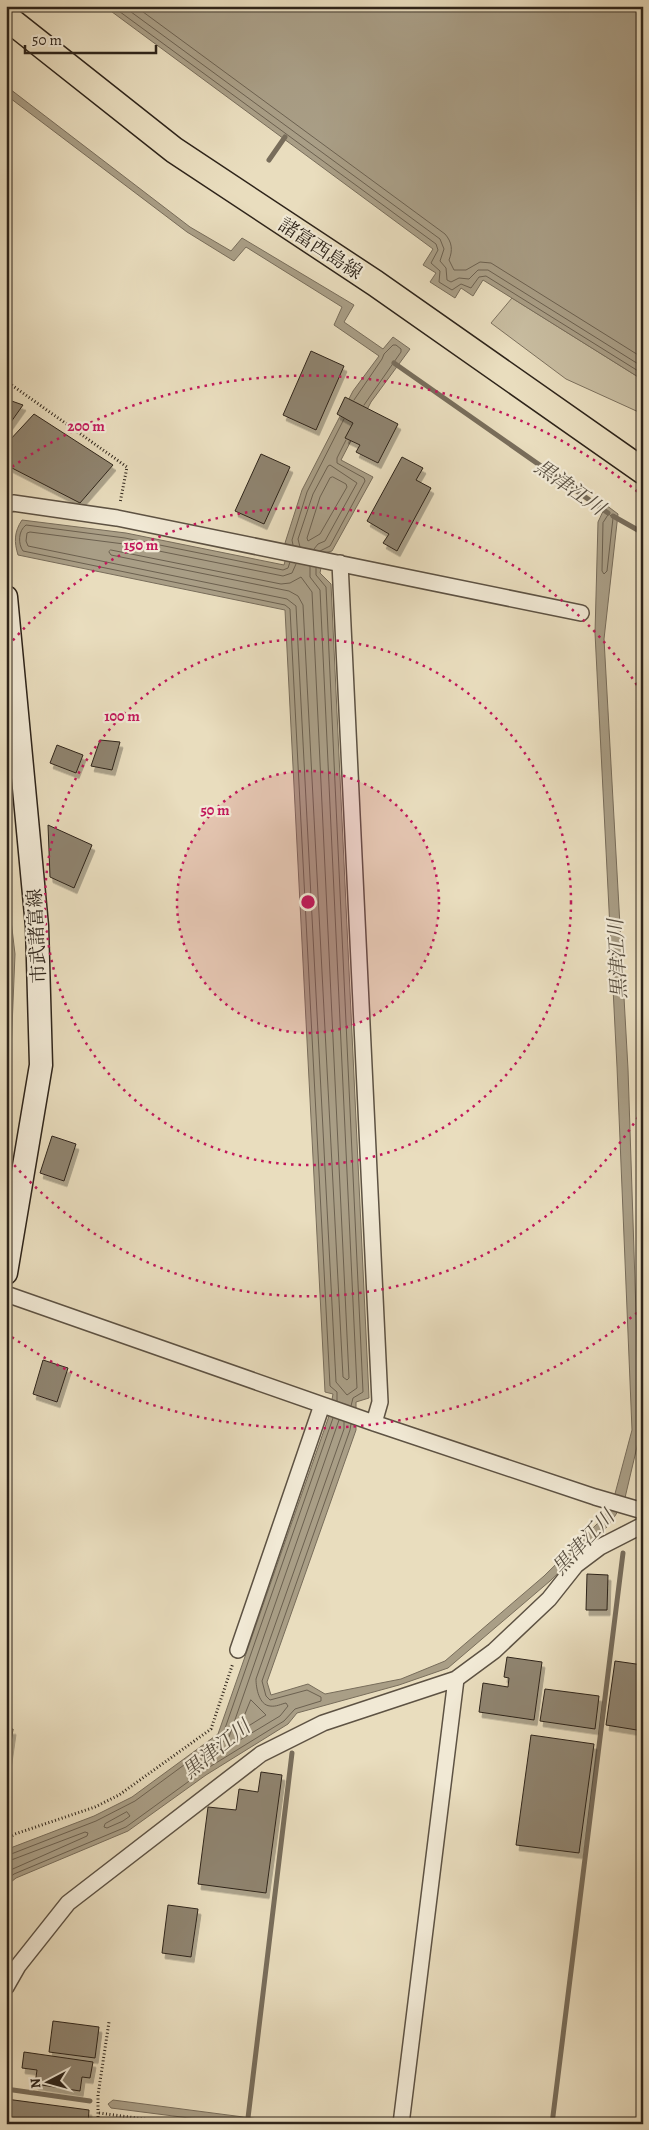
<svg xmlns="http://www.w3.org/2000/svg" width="649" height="2130" font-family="Alegreya,'Noto Serif JP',serif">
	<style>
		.green { fill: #c9bea2; stroke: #7c715e }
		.water { fill: #a99e86; stroke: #786d5b }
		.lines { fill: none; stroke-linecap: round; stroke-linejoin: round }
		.shore { stroke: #6c6150; stroke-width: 1 }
		.stream { stroke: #786d5b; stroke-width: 5 }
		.building { fill: #8f846f; stroke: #2e241a; filter: url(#shadow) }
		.minor-casing { stroke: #5d5243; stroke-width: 18 }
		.secondary-casing { stroke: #2e241a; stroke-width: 25 }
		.primary-casing { stroke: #2e241a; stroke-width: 28 }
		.path { stroke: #2e241a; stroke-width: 3; stroke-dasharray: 1 2.5; stroke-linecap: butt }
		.minor { stroke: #f1e9d5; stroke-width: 15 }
		.secondary { stroke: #f1e9d5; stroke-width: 22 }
		.primary { stroke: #e9ddbe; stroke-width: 25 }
		.ring { fill: none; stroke: #c2185b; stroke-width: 2.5; stroke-dasharray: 2.5 5 }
		.labels { text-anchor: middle; stroke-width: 4.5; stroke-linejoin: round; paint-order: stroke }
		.street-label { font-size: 19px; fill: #2e241a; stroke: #f1e9d5 }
		.water-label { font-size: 20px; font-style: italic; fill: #594f40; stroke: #f1e9d5 }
		.centre { fill: #c2185b; stroke: #f1e9d5; stroke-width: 2.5 }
		.ring-label { font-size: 15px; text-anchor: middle; font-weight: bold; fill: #c2185b; stroke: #f1e9d5; stroke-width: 4.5; stroke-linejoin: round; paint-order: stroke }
	</style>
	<defs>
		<filter id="shadow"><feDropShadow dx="3" dy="5.5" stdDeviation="0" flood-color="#0004"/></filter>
	</defs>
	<rect width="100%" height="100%" fill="#e9ddbe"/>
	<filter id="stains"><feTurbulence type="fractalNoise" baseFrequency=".004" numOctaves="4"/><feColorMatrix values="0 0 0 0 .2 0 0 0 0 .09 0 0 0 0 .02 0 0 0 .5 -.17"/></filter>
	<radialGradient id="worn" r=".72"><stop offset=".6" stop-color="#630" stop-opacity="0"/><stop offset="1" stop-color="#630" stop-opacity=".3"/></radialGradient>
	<path class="green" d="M512,298l131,82v34l-77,-35 -75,-56z"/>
	<path class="water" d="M104,6h539v374l-160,-100 -10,16 -12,-8 -6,10 -25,-16 6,-9 -13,-8 10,-16z
		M6,86l184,141 41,24 11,-13 112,67 -10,17 39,27 10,-12 17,12 -39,53 -30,58 32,17 -41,74 -8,2 -4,20 11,11 38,814 -13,4v28l-89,252 4,13 37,-11 17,10 76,-15 44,-18 99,-85 56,-55 12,-16 20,-75 -15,-363 -22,-434 3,-111 8,-17 12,9 -14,125 24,430 12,365 -16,68 -15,23 -59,56 -102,87 -49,17 -102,28 -9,11 -82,51 -78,56 -112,47 -10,8v-34l7,-5 81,-31 38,-19 86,-63 111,-318 4,-22 -8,-2 -40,-782 -267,-55c-4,-13 -4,-23 4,-35l104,13 158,32 5,-19 -4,-3 17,-53 51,-99 26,-35 -45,-31 8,-18 -96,-60 -12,14 -47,-29 -181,-137z
		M6,878l9,76 -4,98 -5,7z
		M113,2100l184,24h-61l-125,-16 -3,-4z"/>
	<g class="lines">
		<path class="shore" d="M112,6l324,238 2,6 -7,13 9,8 -1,11 13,8 9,-6 10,4 8,-11 7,-1 157,98
			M123,6l317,233 4,10 -4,12 6,7 1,12 4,2 8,-4 10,1 9,-9h10l155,97
			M135,6l310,228c7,8 8,16 4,26l5,10h12l14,-8 11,1 152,95
			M354,400l28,-41 2,-5 9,-9h3l5,4v3l-37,53
			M333,477l13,7 1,3 -27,47 -12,7 -1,-3 13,-41 10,-19z
			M609,514l4,4 -6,53 -3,3 -2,-3 1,-48z
			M293,545l-1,-5 15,-48 37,-73
			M300,547l-2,-8 15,-45 15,-28 2,-1 27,18 -32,58 -7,3 -4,5
			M111,550l170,34 9,-1 11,-6 11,15 37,786 -2,2 -4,-3 -40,-772 -5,-9 -9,-5 -178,-36 -2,-3z
			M320,551l10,-5 35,-65 -1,-3 -27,-15v-5l9,-18
			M290,562l-2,6 -5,2 -158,-32 -99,-13c-8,6 -8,19 -3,26l262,54 5,4 40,777 7,6v9
			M296,564l-4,9 -9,3 -159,-32 -94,-12 -3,1 -1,8 2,5 259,53 9,7 40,776 11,13 10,-7 -37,-798 -10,-13v-11
			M316,568v7l10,12 37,805 -10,6 -2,8
			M6,921l4,34 -4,96
			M339,1420l-110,317 -20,17 1,4 70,-42 8,-10 -2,-3c-5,1 -10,4 -16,3 -11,-1 -14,-18 -14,-27l88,-250v-7
			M251,1700l15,15 -24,15 -2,-3z
			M127,1812l3,4 -7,5 -16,7 -3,-1 1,-3z
			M6,1856l90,-35 39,-20 87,-64 111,-319
			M6,1862l79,-30 3,1 -1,3 -81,36
			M6,1880l8,-6 112,-47 77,-56 81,-50 11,-12 26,-8v-4l-14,-7 -37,10 -4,-4 -4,-15 88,-251 1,-6"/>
		<path class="stream" d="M269,160l16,-23
			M394,363l214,150
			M613,516l30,17
			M6,2089l84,12
			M248,2118l44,-365
			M552,2124l71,-571"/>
	</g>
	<path class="building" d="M311,351l33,15 -28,64 -33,-15z
		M345,397l53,27 -20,39 -22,-11 4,-7 -15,-7 8,-15 -16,-9z
		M6,399l17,6 -17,24z
		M34,414l79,51 -33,38 -70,-36 -2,-25z
		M261,454l29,13 -26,57 -29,-13z
		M402,457l21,11 -7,12 15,8 -34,63 -14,-8 6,-9 -22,-13z
		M643,725v32h-4z
		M100,740l20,2 -8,28 -21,-4z
		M57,745l26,10 -7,18 -26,-10z
		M48,825l44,20 -18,43 -24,-11z
		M52,1136l24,8 -12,37 -24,-8z
		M43,1360l25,8 -11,34 -24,-8z
		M587,1574l21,1 -1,35h-21z
		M507,1657l35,5 -8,58 -55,-8 4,-29 25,4 1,-9 -5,-1z
		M615,1661l28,4v66l-37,-6z
		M545,1689l54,7 -4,33 -55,-8z
		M6,1729h7l-7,49z
		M531,1735l63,9 -15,109 -63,-8z
		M261,1772l21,3 -16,118 -68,-9 10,-77 28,3 3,-21 19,3z
		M168,1905l30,4 -7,48 -29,-4z
		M53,2021l46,6 -4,31 -46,-6z
		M24,2052l69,10 -3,16 -8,-1 -2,14 -45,-7 2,-14 -15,-2z
		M6,2099l83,11 -1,14h-82z"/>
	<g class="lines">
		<g class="minor-casing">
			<path id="minor" d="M6,505l7,-2 104,15 464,95
				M340,563l40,839 -6,21
				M6,1294l368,129 221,74 48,14
				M238,1650l84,-245
				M6,1987l12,-21 50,-63 193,-149 62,-31 133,-44 38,-28 55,-52 27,-34 24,-18 43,-22
				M401,2124l55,-445"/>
		</g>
		<g class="secondary-casing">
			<path id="secondary" d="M6,597l31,329 4,139 -35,208"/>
		</g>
		<g class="primary-casing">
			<path id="primary" d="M6,17l168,133 201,133 268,188"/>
		</g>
		<path class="path" d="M6,381l121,86 -7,36
			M6,1839l9,-5 80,-27 24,-12 92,-66 22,-66
			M99,2113l82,11
			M98,2124v-29l11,-73"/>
		<use href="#minor" class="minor"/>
		<use href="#secondary" class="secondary"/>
		<use href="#primary" class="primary"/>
	</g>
	<circle cx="308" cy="902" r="131" fill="#c2185b" fill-opacity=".12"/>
	<g class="ring">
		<circle cx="308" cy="902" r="131"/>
		<circle cx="308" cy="902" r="263"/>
		<path d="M642 1111A394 394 0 0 1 8 1158M8 646A394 394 0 0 1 642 693"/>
		<path d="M643 1308A526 526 0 0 1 6 1333M6 471A526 526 0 0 1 643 496"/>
	</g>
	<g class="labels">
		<g class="street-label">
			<text transform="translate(321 248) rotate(33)" y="7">諸富西島線</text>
			<text transform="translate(36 936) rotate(-93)" y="7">市武諸富線</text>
		</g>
		<g class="water-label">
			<text transform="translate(570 487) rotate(35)" y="7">黒津江川</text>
			<text transform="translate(617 959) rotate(-93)" y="7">黒津江川</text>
			<text transform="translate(583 1542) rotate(-47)" y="7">黒津江川</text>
			<text transform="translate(216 1749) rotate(-39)" y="7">黒津江川</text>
		</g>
	</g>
	<circle cx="308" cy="902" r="8" class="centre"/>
	<g class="ring-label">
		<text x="86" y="431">200 m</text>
		<text x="141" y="550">150 m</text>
		<text x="122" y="721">100 m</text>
		<text x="215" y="815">50 m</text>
	</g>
	<rect width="649" height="2130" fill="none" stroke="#e9ddbe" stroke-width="25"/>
	<rect x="8" y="8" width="634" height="2115" fill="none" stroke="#2e241a" stroke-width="2.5"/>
	<rect x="12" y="12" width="624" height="2105" fill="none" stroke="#2e241a"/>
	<g transform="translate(48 2082) rotate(264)" stroke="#f1e9d5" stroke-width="4" paint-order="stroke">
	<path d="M0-4L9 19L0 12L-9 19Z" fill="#2e241a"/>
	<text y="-8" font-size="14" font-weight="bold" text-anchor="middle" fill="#2e241a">N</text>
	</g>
	<path d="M25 45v8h131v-8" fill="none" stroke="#2e241a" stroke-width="2.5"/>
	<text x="32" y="45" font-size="15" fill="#2e241a" stroke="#f1e9d5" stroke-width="4" paint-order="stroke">50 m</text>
	<rect width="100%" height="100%" filter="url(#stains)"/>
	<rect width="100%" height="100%" fill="url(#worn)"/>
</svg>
